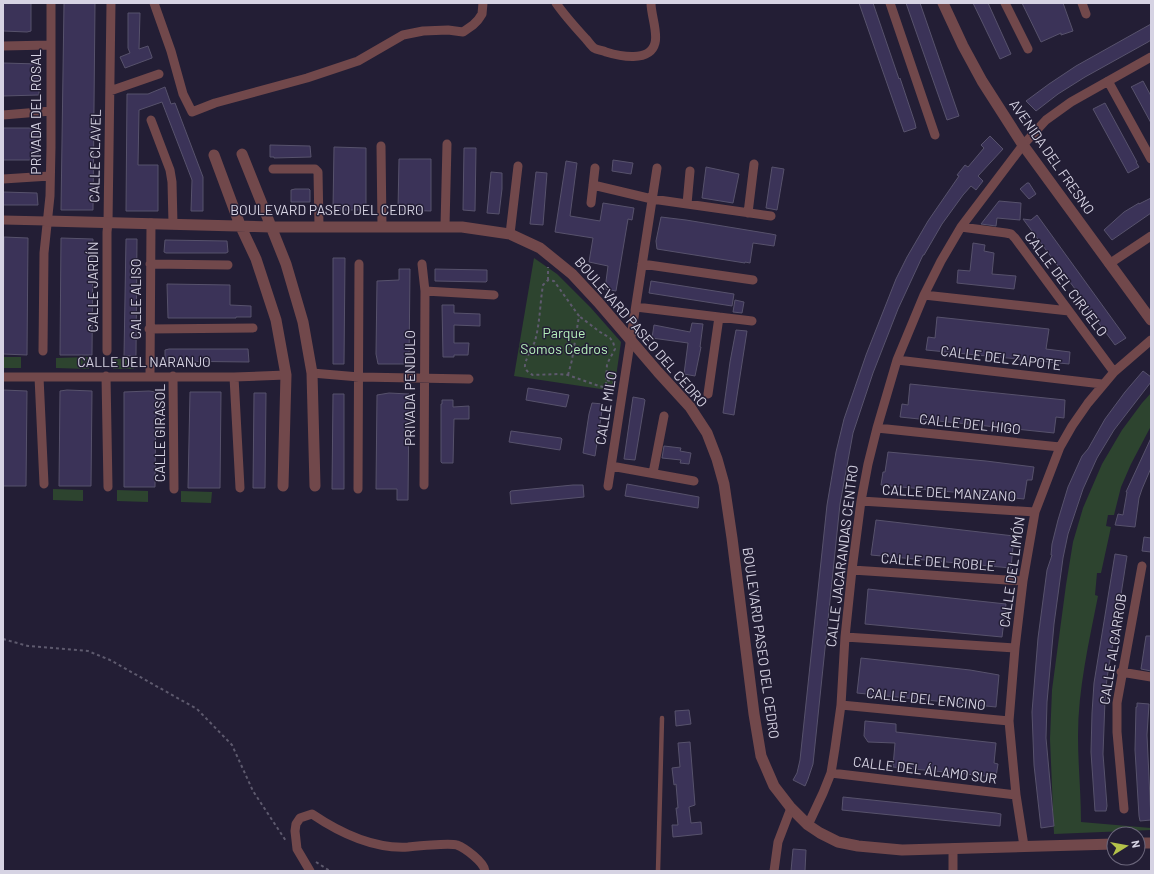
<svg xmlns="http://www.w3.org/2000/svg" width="1154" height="874" font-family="Barlow,sans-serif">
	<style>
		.green { fill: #2d442f }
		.building { fill: #3b3358; stroke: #57526c }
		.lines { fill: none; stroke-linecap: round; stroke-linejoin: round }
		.path { stroke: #5e5a6e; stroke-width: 2; stroke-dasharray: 3 3; stroke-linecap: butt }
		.service { stroke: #71484b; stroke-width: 4.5 }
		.minor { stroke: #71484b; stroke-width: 9 }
		.tertiary { stroke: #71484b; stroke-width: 11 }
		.labels { text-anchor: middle; stroke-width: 3; stroke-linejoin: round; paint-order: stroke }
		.street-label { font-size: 14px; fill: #d6d3e3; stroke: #231e35 }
		.park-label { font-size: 14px; fill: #b5f0ba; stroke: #231e35 }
	</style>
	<rect width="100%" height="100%" fill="#231e35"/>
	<path class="green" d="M534,258l23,16 34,34 30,34 -7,49 -100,-15z
		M3,357h18v11h-18z
		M88,357l1,12 -33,-1v-10z
		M134,358v11h-21v-10z
		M1151,393v33l-20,38 -10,23 -7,28h-6l-2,11 5,1 -10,46h-4l-2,22 3,1c-9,46 -20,93 -20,140 0,29 3,57 3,86l70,6v2l-97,4 -4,-95 2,-49 14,-105 7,-43 10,-34 19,-44 20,-34 20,-27z
		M53,489l30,1v11l-30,-1z
		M117,490l31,1v11l-31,-1z
		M181,491l31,1 -1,11 -30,-1z"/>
	<path class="building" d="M3,3h28v28l-4,1 -24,-1z
		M64,3h31l-2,207h-32z
		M859,3h14l26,76 1,-1 15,45 1,5 -12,4z
		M906,3h14l39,113 -12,4z
		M973,3h15l23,51 -11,5z
		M1022,3h41l10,28 -12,4v-2l-20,9z
		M128,13h12l-1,36 9,-3 4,11v1l-27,10 -5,-11 10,-4 -2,-5z
		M1151,24v16l-3,2 -63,35 -27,17 -22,17 -10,-10 23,-17 27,-18z
		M3,63l36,1v31l-36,1z
		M1143,81l8,15v27l-19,-35 -1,-1z
		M165,87l6,17 4,-1 28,74v34h-12l1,-31 -30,-78 -23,8 -1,55h20v46h-32l1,-117h21z
		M1105,103l32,59h-1l3,5 -11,6 -35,-64z
		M3,128h35v32h-35z
		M990,136l13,13 -25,27 5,5 -7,9 -5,-4 -8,9 -21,29 -18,31h-1l-25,54 -25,64 -20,60 -13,71 -27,260 -5,15 -3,7 -12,-6 4,-7 3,-13 27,-255 9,-53 8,-33 22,-64 30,-76 11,-22 21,-36 31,-45 -2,-1 8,-10 3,2 16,-19 -3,-3z
		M270,145l40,1 1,11 -37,1v-1h-4z
		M334,147l32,1v62h-32l-1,-1z
		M464,148h12l-1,63 -12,-1z
		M399,159h32v52l-33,-1z
		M613,160l20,3 -2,11 -19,-3z
		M566,161l11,2 -7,53 30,5 3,-18 31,5 -2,12 -4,-1 -12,72 -11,-2 3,-23 -19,-4 4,-24 -38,-6z
		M706,167l33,7 -6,29 -31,-5z
		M772,167l12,2 -7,41 -11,-2z
		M491,172l11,1v16l-3,25 -12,-1z
		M536,172l11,1 -4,52 -13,-1z
		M1027,183h2l7,11 -7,5 -9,-10z
		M295,189h14l1,1v12h-19v-12z
		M3,192l34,1 1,12h-35z
		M1151,198v15l-39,27 -8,-10 20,-18 15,-9v1z
		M999,201l22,2 -1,17 -23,-2 -1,8 -15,-2z
		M1037,215l89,123 -11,7 -35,-47 1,-1 -58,-78 8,1z
		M661,217l25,3 85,14 5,1 -2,11 -21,-3 -3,20 -5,-1v1l-88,-14 -1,-8z
		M4,237l24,1 -1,117 -24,-1z
		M61,238l32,1 -1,116h-32z
		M126,239h11l-1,117h-12z
		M165,240l62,1 1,11 -2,1h-60l-2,-1z
		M973,243l12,2 -1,6 10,2 -2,21 24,2 -2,13 -57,-6 1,-13 12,1z
		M333,258h12l-1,106h-11z
		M399,269h11l-1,95h-31l-2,-10 1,-73 22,-1z
		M435,269l52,1v11l-1,1 -51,-1z
		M651,281l83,13 -2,12 -83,-13z
		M167,284l63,1v20l21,1v11h-15v1h-68z
		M735,300l9,2 -2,11 -9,-1z
		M442,305h12v8l26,1v12l-26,-1v18h15l-1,12h-14v2h-11z
		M937,317l112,12 -3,20 24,3 -1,12 -143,-14 2,-13 7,1z
		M692,323l11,1 -3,23h1l-6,29 -11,-2 4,-31 -36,-5 2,-13 36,7z
		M736,330l11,1 -13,84 -11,-2 7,-51z
		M169,349h79l1,13 -84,-1v-11z
		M1143,371l8,6v5l-37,48 -17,28 -14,31 -15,45 -5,24 -9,66 -7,78 -1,36 8,88 -13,2 -7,-63 -2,-53 6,-74 9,-68 5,-15h-1l1,-11 6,-24 10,-33 14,-31 6,-7 17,-30 20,-27z
		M910,384l155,16 -1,18 -8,-1 -2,16 -154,-16 2,-13 6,1z
		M528,388l41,7 -3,12 -40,-7z
		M3,390l24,1 -1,95h-23z
		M67,390l25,1 -1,95h-32l1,-95z
		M149,391l7,1 -1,95h-31v-95z
		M190,392h31l-1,96h-32z
		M254,393h12l-1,95h-12z
		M389,393l20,1 -1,106h-11v-11h-21v-1l1,-93z
		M333,394h11v95h-12z
		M633,397l11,2 1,1 -10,60 -11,-1z
		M442,400h11v7l16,-1v13h-15l-1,44h-11l-1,-1v-58h1z
		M592,403l11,1 -8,52 -12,-3 6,-39z
		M511,431l50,7 1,1 -2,11 -51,-8z
		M1151,438v30l-9,21 -3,9 -4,29 -20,-2 3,-11 5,1 4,-23h-1z
		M664,446l17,2 -1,3 11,2 -2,11 -9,-1 1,-3 -19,-2z
		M888,452l98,9 48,6 -2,13h-5l-3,19 -143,-14 2,-13h2z
		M627,484l72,13 -1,11 -73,-12z
		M573,485h10l1,12 -73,7 -1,-12 1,-1z
		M876,520l138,16 -3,32 -140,-13z
		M1144,537l7,1v14l-9,-1z
		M1115,554l12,2 -7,45 -5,12h3l-11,65 -2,22 -2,54 4,52 -1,5h-11l-4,-59 1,-39 2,-30z
		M868,589l138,15 -4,33 -137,-13z
		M1146,636h5v35l-10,-2z
		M861,658l109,12 29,5 -3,32 -139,-14z
		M1137,703l12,1 -2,31 4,85 -11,1 -1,-5 -4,-66 1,-43h1z
		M689,710l2,14 -15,2 -1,-15z
		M865,721l31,3v8l100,11 -2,20 4,1 -2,13 -103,-10 2,-24 -27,-1 -4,-6z
		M690,742l5,63 -6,2 2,16 10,-1 1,12 -29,3 -1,-12h6l-2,-17h2l-2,-24 -2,1 -2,-17 8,-1 -2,-24z
		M843,797l153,16 5,1 -1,12 -158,-16z
		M793,849l13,1 -1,21h-14z"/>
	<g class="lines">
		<path class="path" d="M548,280v-13
			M568,375l4,-15 7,-44 -25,-35 -6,-1 -5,5c-3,18 -3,38 -8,56 -2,6 -11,20 -10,26 1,4 5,7 8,8l25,-1 10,1 31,11 4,1 3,-2 1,-21 8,-15 -2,-7 -3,-4 -10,-6 -21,-16
			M607,380l8,3
			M3,639l25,7 60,5 22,9 87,49 35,36 21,46 33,50
			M316,862l14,9"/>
		<path class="service" d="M658,871l4,-153"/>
		<path class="minor" d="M154,3l17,48 12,43 9,18 23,-9 92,-25 51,-17 45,-26 20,-4 25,-1 15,2 10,-7 5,-5 4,-6 1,-11
			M556,3c9,13 19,24 30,36 2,2 5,7 8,9 3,2 8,2 12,4 13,4 44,11 49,-9 3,-11 -4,-28 -4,-40
			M890,3l45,132
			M1005,3l23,46
			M1082,3l4,11
			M3,46l47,-1
			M1108,81l43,78
			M110,91l49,-17
			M3,115l48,-4
			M151,120l19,50 2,12 1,42
			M381,146l1,81
			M273,169h42l3,3 1,54
			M3,179l47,-3
			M593,185l59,14 119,17
			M591,203l4,-35
			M687,204l3,-33
			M748,213l6,-49
			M3,220l44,1
			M445,226l2,-82
			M961,227l45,6 5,1 4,4 99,134
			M510,234l8,-68
			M150,264l78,1
			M422,264l3,27 -1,194
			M642,264l111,16
			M1109,264l42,-28
			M425,291l69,4
			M924,295l145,16
			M636,307l116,14
			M149,329l104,-1
			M43,351l1,-98 6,-57 1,-49v-144
			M107,351v-119l1,-9 3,-220
			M897,360l205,24
			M312,373l47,4 110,2
			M106,376l2,111
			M150,376l1,-153
			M173,376l1,113
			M3,377h231l52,-2
			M39,377l5,107
			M234,377l6,111
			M708,394l11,-77
			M877,428l183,19
			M611,466l83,15
			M653,473l11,-57
			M608,486l49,-318
			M358,489l1,-225
			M861,501l174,11
			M852,570l171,11
			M845,637l170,11
			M1121,672l30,5
			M841,705l168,16
			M831,773l185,22
			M1124,809l-7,-77v-29l25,-137
			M808,825l15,-32 8,-20 4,-25 6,-43 4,-68 7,-67 9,-69 7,-37 9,-36 20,-68 27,-65 17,-34 20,-34 62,-82 23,-25 25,-18 80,-45
			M1024,846l-8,-51 -7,-74 6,-73 8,-67 12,-69 25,-65 12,-21 16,-23 26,-31 37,-32
			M310,871l-13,-22 -2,-18 1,-7 4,-6 12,-4c28,19 62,35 96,33 10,-1 41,-4 49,-2 8,3 27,17 28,26
			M774,871l4,-29 13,-34
			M953,871v-23"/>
		<path class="tertiary" d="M943,3l20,43 19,35 41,64 128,175
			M242,154l44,110 17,58 9,51 3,113
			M214,155l26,70 16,34 20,61 10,55 -3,111
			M47,221l224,6h191l48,7 30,14 32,26 26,28 60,70 32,35 17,26 10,26 7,25 8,54 22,176 7,42 13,30 17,22 17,17 12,8 18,9 20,4 44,4 212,-6
			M1138,843h13"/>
	</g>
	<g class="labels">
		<g class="street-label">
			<text transform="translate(36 112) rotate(-90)" y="5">PRIVADA DEL ROSAL</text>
			<text transform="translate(95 156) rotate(-89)" y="5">CALLE CLAVEL</text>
			<text transform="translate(1052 157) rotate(55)" y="5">AVENIDA DEL FRESNO</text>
			<text x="327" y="215">BOULEVARD PASEO DEL CEDRO</text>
			<text transform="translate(1066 284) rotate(53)" y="5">CALLE DEL CIRUELO</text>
			<text transform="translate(93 287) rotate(-90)" y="5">CALLE JARDÍN</text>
			<text transform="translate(136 299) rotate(-90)" y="5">CALLE ALISO</text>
			<text transform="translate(641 332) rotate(49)" y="5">BOULEVARD PASEO DEL CEDRO</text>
			<text transform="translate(1001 358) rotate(7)" y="5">CALLE DEL ZAPOTE</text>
			<text x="144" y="367">CALLE DEL NARANJO</text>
			<text transform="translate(410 388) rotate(-90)" y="5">PRIVADA PENDULO</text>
			<text transform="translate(606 408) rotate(-81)" y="5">CALLE MILO</text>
			<text transform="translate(970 424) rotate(6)" y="5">CALLE DEL HIGO</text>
			<text transform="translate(160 433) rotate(-90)" y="5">CALLE GIRASOL</text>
			<text transform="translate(949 493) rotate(3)" y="5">CALLE DEL MANZANO</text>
			<text transform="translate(842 556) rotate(-83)" y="5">CALLE JACARANDAS CENTRO</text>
			<text transform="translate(938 562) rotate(4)" y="5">CALLE DEL ROBLE</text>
			<text transform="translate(1012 572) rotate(-82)" y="5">CALLE DEL LIMÓN</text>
			<text transform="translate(761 643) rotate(82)" y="5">BOULEVARD PASEO DEL CEDRO</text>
			<text transform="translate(1113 649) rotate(-81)" y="5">CALLE ALGARROB</text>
			<text transform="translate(926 699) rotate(6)" y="5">CALLE DEL ENCINO</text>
			<text transform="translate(925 770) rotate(7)" y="5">CALLE DEL ÁLAMO SUR</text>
		</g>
		<g class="park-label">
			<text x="564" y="338">Parque<tspan x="564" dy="16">Somos Cedros</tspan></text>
		</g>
	</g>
	<rect width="1154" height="874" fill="none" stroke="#d6d3e3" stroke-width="8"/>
	<g transform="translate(1126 846) rotate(79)"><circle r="19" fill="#231e35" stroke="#6b667b"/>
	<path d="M0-3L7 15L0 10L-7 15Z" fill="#b4c24a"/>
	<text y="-6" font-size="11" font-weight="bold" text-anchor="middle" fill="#d6d3e3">N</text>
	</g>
</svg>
